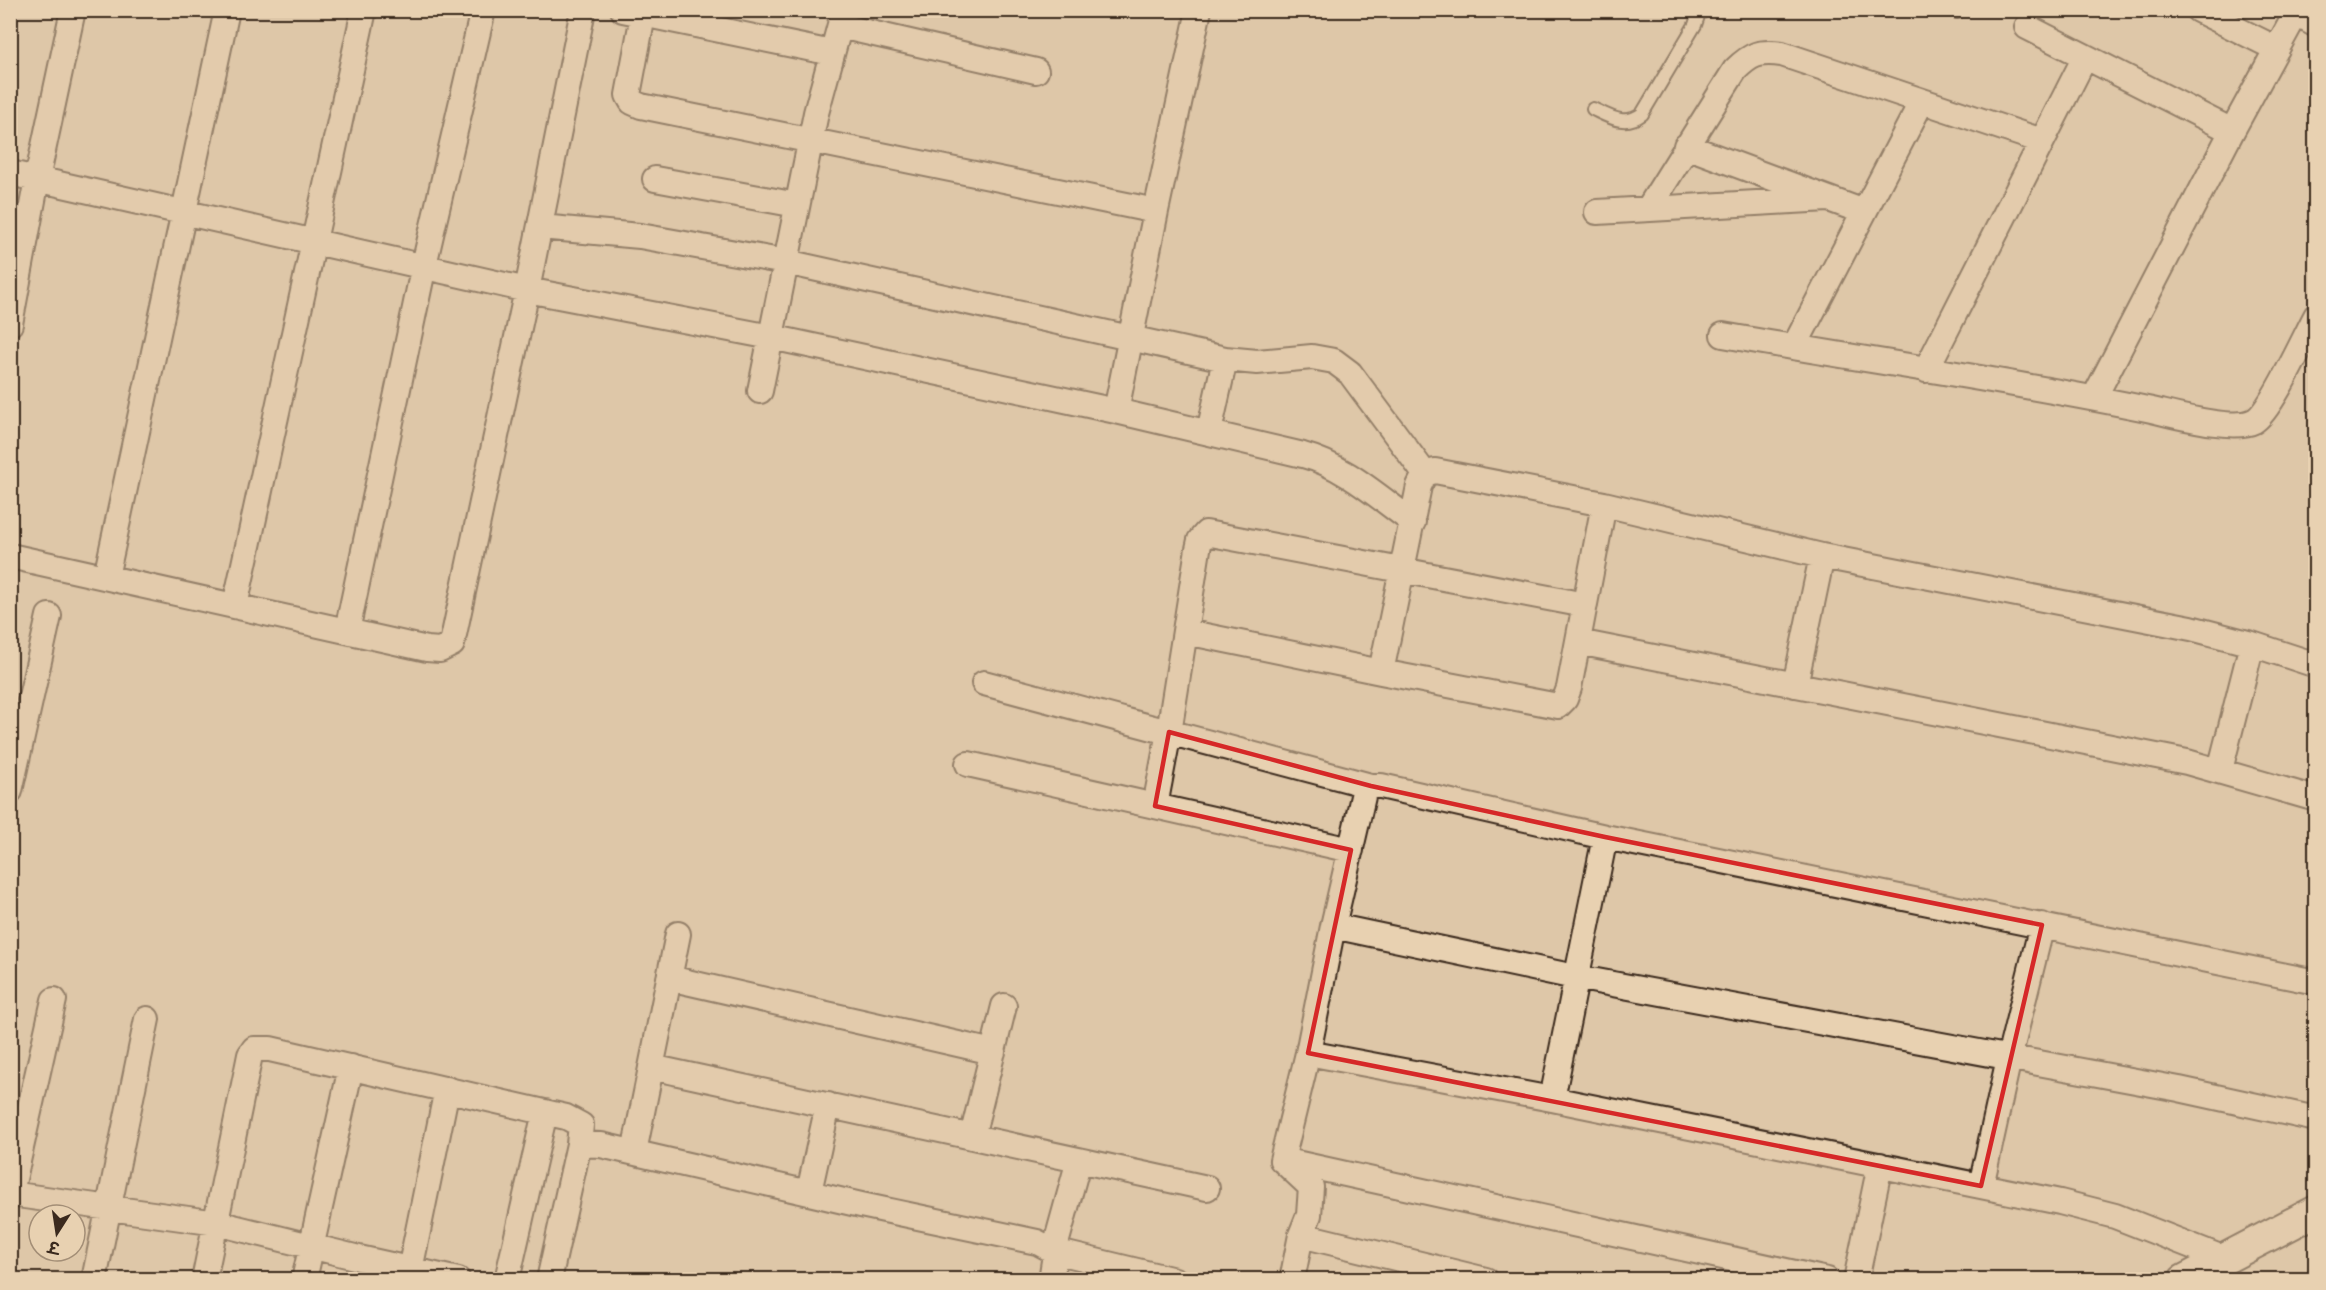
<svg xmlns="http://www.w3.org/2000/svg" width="2326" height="1290" font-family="Sriracha,'Playpen Sans Deva',sans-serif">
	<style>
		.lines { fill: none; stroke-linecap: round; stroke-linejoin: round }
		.service-casing { stroke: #3b2a1e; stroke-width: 16 }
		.minor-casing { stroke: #3b2a1e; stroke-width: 28 }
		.tertiary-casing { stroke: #3b2a1e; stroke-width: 34 }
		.service { stroke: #e8d1b1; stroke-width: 12 }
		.minor { stroke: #e8d1b1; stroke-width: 24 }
		.tertiary { stroke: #e8d1b1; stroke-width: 30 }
		.marked { fill: none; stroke: #d62828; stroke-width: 4.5; stroke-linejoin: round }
	</style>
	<rect width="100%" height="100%" fill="#dec7a8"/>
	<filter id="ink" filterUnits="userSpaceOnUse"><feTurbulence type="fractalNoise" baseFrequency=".0167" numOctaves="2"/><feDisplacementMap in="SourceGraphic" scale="12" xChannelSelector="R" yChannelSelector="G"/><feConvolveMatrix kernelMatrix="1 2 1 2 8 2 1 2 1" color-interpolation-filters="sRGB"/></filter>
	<g filter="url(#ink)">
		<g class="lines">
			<g class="service-casing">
				<path id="service" d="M1957,12v-2
					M1593,109c17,8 32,18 49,5l53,-89 5,-15"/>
			</g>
			<g class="minor-casing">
				<path id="minor" d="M623,10l209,43
					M644,10l-16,85 4,7 9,4 515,105
					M2198,10l79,39
					M2296,14l20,11
					M840,26l196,45
					M2027,27l205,104
					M1686,146l178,66
					M10,173l517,117 56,-280
					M655,179l142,26
					M1648,209l87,-139c16,-16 24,-19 47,-16l260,87
					M1597,212l231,-13
					M540,227l100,9 146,26 30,-149 28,-103
					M10,324l27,-145 36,-169
					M1723,335c141,25 284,45 424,74 24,5 86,23 107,12 17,-9 51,-85 62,-105
					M1794,347l128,-246
					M1926,370l159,-313
					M760,391l26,-129 439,97 32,3 55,-5 22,4 16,12 75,101
					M2094,398l138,-267 66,-121
					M1116,411l40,-200 43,-201
					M1209,432l16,-73
					M10,556l417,93 13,1 12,-6 75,-354 244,47 345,74 187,44c42,11 75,42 110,67
					M106,577l121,-567
					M235,606l129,-596
					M347,631l77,-366 59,-255
					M1186,632l195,40 177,34 7,-7 4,-11 35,-184
					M1578,642l609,120 129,37
					M1381,672l38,-186 6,-12 10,-3 169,33 218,52 369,72 61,16 64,21
					M984,683l387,103
					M1795,685l27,-129
					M968,764l383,86
					M2220,770l32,-126
					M10,791l39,-175
					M1155,806l14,-74 29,-183 2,-9 6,-7 379,72
					M1333,926l242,51 604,112 137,30
					M669,978l324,74
					M1308,1053l244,46 508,103 55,14 110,43
					M651,1067l556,121
					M1552,1099l53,-262
					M972,1137l32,-131
					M634,1152l44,-218
					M1079,1160l-25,91 121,29
					M1282,1160l545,120
					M1981,1186l28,-128 33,-133
					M809,1192l19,-87
					M10,1194l207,29 142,35 99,22
					M10,1197l44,-197
					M94,1280l53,-261
					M204,1280l46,-225 4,-6h16l296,68 15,8 -2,19
					M304,1280l47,-213
					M408,1280l39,-191
					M507,1280l38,-168
					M549,1280l30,-136 22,1 260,60 176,37 17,9v10l-3,19
					M1292,1280l9,-45
					M1486,1280l-185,-45 8,-20 2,-28 -29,-27 26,-107 25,-127 31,-134 7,-6h10l224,51 711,145
					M1856,1280l24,-115"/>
			</g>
			<g class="tertiary-casing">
				<path id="tertiary" d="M2184,1280l132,-69"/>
			</g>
			<use href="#service" class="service"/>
			<use href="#minor" class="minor"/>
			<use href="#tertiary" class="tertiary"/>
		</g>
	</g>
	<path d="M0 0H2326V1290H0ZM1169,732l202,54 234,51 437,88 -61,261 -673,-133 43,-203 -196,-44z" fill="#dec7a8" fill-opacity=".55" fill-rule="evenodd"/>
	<path class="marked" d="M1169,732l202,54 234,51 437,88 -61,261 -673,-133 43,-203 -196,-44z"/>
	<rect width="2326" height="1290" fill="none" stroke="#e8d1b1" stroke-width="36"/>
	<rect x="18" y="18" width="2290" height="1254" fill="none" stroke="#3b2a1e" stroke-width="2" filter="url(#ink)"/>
	<g transform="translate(57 1233) rotate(192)"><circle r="28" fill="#e8d1b1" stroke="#a38e76" stroke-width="1.5"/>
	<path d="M0-4.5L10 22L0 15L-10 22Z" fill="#3b2a1e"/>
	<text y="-9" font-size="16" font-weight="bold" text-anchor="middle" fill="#3b2a1e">उ</text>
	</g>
</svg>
